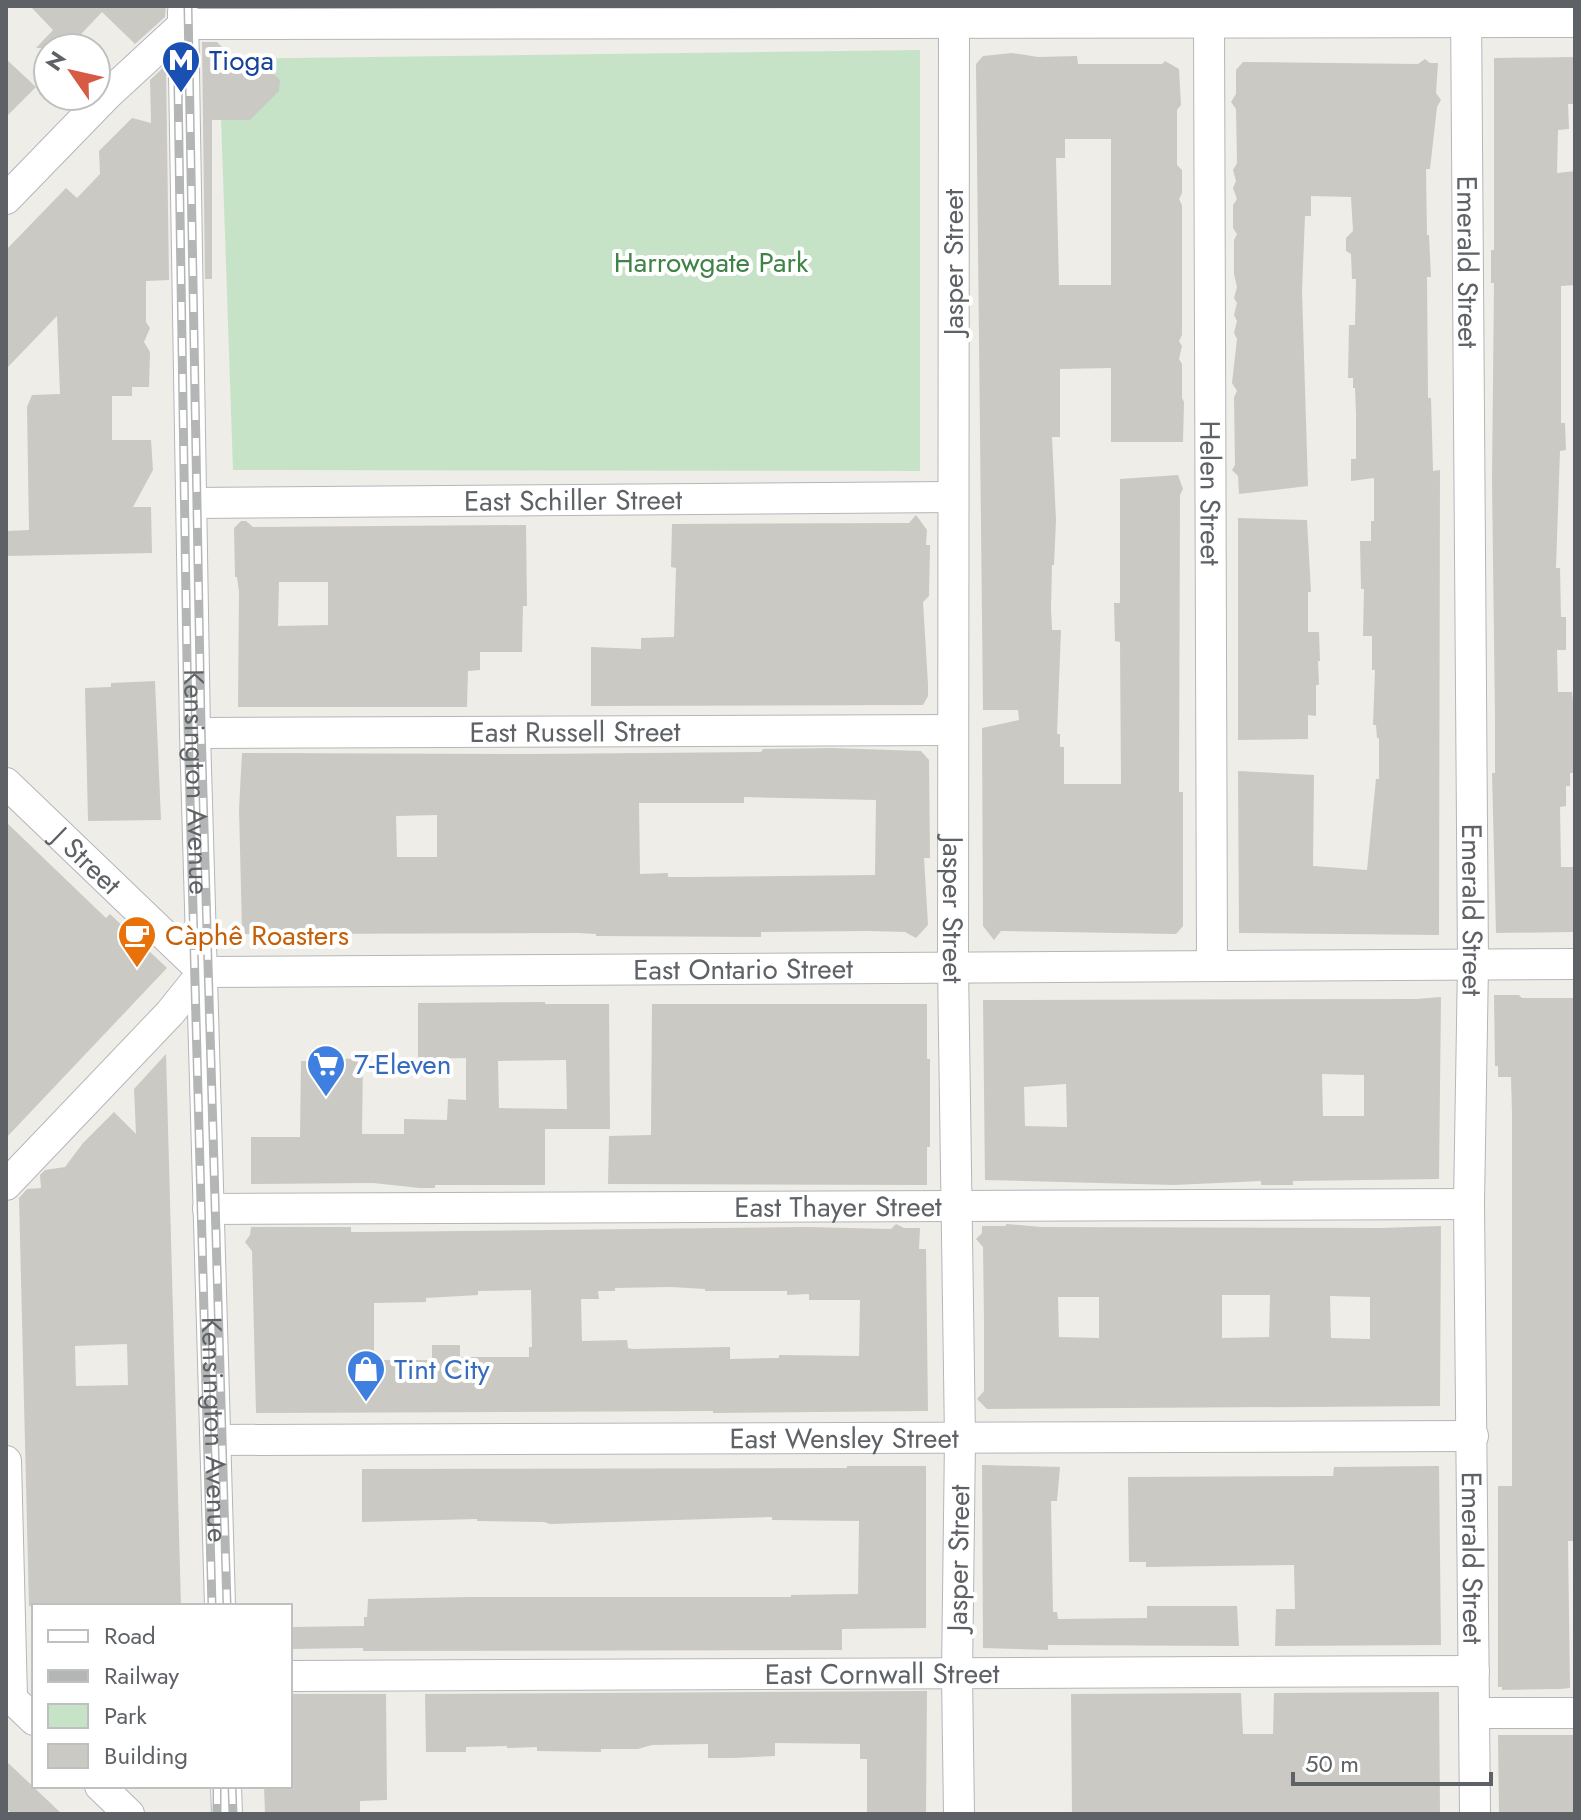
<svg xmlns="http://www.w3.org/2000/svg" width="1581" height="1820" font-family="Jost,sans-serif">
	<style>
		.green { fill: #c6e3c8 }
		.building { fill: #cac9c3; fill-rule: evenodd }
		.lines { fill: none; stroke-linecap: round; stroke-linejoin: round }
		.minor-casing { stroke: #b4b6ba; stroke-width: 32 }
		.minor { stroke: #fff; stroke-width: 30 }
		.rail-casing { stroke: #b4b5b5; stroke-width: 9 }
		.rail { stroke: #fff; stroke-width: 6; stroke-dasharray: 18; stroke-linecap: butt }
		.labels { text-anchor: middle; stroke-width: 8; stroke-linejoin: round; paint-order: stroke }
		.transit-label { font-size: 28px; fill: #164399; stroke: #fff; text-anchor: start }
		.park-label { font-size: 28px; fill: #408347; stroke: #fff }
		.street-label { font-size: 28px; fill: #5e6165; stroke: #fff }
		.food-label { font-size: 28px; fill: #c56008; stroke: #fff; text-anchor: start }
		.shop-label { font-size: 28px; fill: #366cbe; stroke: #fff; text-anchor: start }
	</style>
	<rect width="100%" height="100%" fill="#efede7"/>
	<path class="green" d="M920,50v421l-687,-1 -14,-411z"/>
	<path class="building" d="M30,6h136l-1,11 -30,27 -33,-32 -34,36h-32l17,-18z
		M202,42h15l23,23 23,-1 17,16 -1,11 -29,29h-38v159h-7z
		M1012,53l26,4 39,-1 1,8h84l3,-3 14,8 2,36 -4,5v55l5,5v23l-3,6 3,6v130l-3,6 3,5 -3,13 3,5v34l2,4 -1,40h-72v-74l-51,1v68h-8l4,83 -2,45h-2l-1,43 1,22h9l-4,104h3v13h4v37h57l-1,-142 -5,-1 -1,-38h6v-124l58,-4 5,14 -3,6 -1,297h4v134l-7,8 -175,-3 -7,9 -11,-14 -1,-198 37,-8 -1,-10h-35l-7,-646 7,-8zM1065,139h46v146h-52l-3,-127h9z
		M1575,57v47h-7l1,25 -11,1 -1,43 18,-2v114l-14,1v137h4l1,27 -6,1 -4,117h4l1,49h5v33h-9l1,42h14l3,28v53h-5v13h-4v20l-6,1 1,60h14v65l-79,1 -4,-160h3v-53l-3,-241 2,-196h-3v-33h3v-192z
		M6,59l30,28 -30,30z
		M1425,59l5,4h8l-2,30 5,7 -4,7 -7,62h-4l1,66h2l2,42h-4l1,121h3l2,73 7,-1 -1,465 -200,-2 -1,-162 76,4 -1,91 54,4 9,-91h3v-41h-2l-1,-13h-3l2,-55h-3v-34h-9l1,-47h-3l-1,-48h11v-20h3v-43l-23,3v-22h5v-45l-1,-26h-2v-10h-5l1,-53h6l1,-46h-4l-1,-25 -5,-3v-13l7,-7 -2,-34 -40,-1v20h-6l-3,75 6,195 -69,8 -1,-18 -6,-6 3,-5 -1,-68 3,-6 -5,-8 5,-44 -3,-6 3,-12 -3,-6 3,-12 -3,-5 3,-11 -3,-13v-34l3,-6 -4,-6v-23l4,-6 -4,-11 3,-7 -3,-11 4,-7 -1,-54 -5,-7 5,-8v-24l7,-8 175,2z
		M166,65l3,215 -23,1v41l4,6 -6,14 6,10 -1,35h-17v9h-20v44h39l2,30 -20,37h18l1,46 -146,3v-25l23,-1 -2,-123 5,-12 28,-1 -3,-78 -51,53v-119l60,-62 11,10 23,-24 -1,-23 33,-33 19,5 -1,-43z
		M916,515l11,15 -1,15h4l-1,51 -6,6 5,82v12l-5,9 -332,1v-59l50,2v-11l33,-1 2,-69 -5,-1 1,-43 237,-1z
		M1238,518l69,2 4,72h-3v40h11l1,29h-2l1,24h-3v31l-8,-1v24l-70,1z
		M241,521h5l7,6 273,-2 1,81h-4l-1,46h-42v18l-12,1 -1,36h-229l1,-115 -2,-15h-2l-1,-49zM279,582h49v43l-50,1z
		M155,681l6,139 -73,1 -3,-133 26,-1v-4z
		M832,748l89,3 8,9 1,98h-6l4,67 -12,13 -11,-6 -37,-1 -107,1v5l-165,-1v-2l-19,-1 -332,1v-4h-3l-3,-121 3,-56 291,1 228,-2 2,-3zM744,797l132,3 -1,75 -185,2h-22v-4l-28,1 -1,-71h105zM437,815v42h-40l-1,-41z
		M6,822l100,96 4,-4 57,54 -161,170z
		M1494,995h25l3,3h53v543h-7l2,147 -10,1 -58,1v-3h-4v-201h14v-373l-1,-36h-13v-11h-3z
		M1441,997l-2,182 -146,2v4h-32v-4l-87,4 -189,-5 -2,-180 434,-1zM1322,1074l42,1v41h-41zM1066,1084l1,43 -42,-1 -1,-39z
		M545,1002v2h64l1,125h-65v56h-110v3h-15l-47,-5 -122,1v-47h49l1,-76h7v-3l55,1 -1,75h42v-15l43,1 1,-21 18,1v-42l-48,1v-56zM566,1060l1,49 -68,-1 -1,-47z
		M652,1004h275v55h3v88h-3v38l-319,-1 1,-48 42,-1z
		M166,1054l15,552h-152l-10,-408 8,-9 14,-1 -1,-13 5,-5 20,-3 18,-24 31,-31 22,22 -2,-45zM127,1344l1,41 -52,1 -1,-40z
		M896,1224l8,4h16l-1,21h7l2,162 -215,2v-2l-457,2 -4,-162 -7,-9 5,-7 1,-8h100v5h21l435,-5 84,2zM671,1287l34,2v2h82v4l22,-1v6h51l-1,56 -80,-1v3l-49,1v-12l-98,2 -4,-1 -1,-8 -45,1 -1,-42h18l-1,-8h17v-3zM531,1290l1,57h-3v10h-69v-12h-28v15h-58v-57l52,-1v-4l52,-3v-4z
		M1006,1224l35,3 340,1 60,-2 -1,180 -453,3 -10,-10 7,-8v-72l-1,-72 -7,-8 6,-6v-7h24zM1222,1295h48l-1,42 -47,1zM1330,1296l40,1v42l-39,-1zM1058,1297h41v41l-40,-1z
		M982,1465l78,2 -3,34h-6l2,111h4l1,7 89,-1v-12h90l2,40 -191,-1v5l-65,-2z
		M847,1466h79v162l-84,1v21l-479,1v-3l-73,1v-22l74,-1v-9h3l1,-18 102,-2h321v-2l67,-1 1,-73 -87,-1v-3l-222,7 -6,-2 -67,-1v-2l-115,3v-53l485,-1z
		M1439,1466l2,179 -166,1 1,-37h19l-1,-44 -148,2v-5h-17l-1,-85 205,-1 1,-9z
		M927,1691l-1,123h-59v-55h-7v-15l-85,-1v13l-42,2h-25v-14l-56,1 -14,4h-37v3l-64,-1v-4l-30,1v-2l-41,1v5h-40l-1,-58z
		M1439,1692l1,122h-368l-1,-120 170,-1 2,41h30l1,-41z
		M290,1694h96l1,106 -27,1v13h-95l-1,-28h26z
		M1498,1735h77v77l-76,2z
		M6,1761l56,53h-50l-6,-6z"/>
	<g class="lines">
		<g class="minor-casing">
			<g id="minor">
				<path id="s1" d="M954,6l-1,960 7,473 -3,236 2,139"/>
				<path id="s2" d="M1466,6l7,958 -4,240 6,610"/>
				<path id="s3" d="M183,12l12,721 25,873"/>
				<path id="s4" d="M1209,21l3,945"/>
				<path d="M6,199l101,-104 77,-71 1391,-2"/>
				<path id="s5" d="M193,503l759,-6"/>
				<path id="s6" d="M195,733l758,-3"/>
				<path id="s7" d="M6,783l197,189"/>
				<path id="s8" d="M203,972l1372,-8"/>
				<path d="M6,1185l164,-172 33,-41"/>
				<path id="s9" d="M208,1209l1261,-5"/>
				<path id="s10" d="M216,1440l1257,-4"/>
				<path d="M6,1461l6,237"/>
				<path id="s11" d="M290,1676l1184,-5"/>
				<path d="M6,1693l28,27"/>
				<path d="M1474,1713h101"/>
				<path d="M100,1786l29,28"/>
				<path d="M226,1786l1,28"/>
			</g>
		</g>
		<use href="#minor" class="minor"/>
		<g class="rail-casing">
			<path id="rail" d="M188,6l13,721 26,879
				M178,86l10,640 24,880
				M217,1786v28
				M232,1786l1,28"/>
		</g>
		<use href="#rail" class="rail"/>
	</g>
	<defs>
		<g id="metro-pin" transform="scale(2)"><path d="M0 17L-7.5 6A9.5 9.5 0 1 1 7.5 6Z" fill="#1a4fb4" stroke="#fff"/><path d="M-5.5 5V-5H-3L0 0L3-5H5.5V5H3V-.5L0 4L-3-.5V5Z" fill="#fff"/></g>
		<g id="cafe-pin" transform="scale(2)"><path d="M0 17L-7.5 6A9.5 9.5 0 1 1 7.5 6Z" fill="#e8710a" stroke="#fff"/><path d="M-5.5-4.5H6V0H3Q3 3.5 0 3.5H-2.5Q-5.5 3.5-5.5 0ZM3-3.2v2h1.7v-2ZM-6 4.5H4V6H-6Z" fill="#fff"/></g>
		<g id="supermarket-pin" transform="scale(2)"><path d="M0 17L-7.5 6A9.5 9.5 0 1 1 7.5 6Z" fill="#3f7fe0" stroke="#fff"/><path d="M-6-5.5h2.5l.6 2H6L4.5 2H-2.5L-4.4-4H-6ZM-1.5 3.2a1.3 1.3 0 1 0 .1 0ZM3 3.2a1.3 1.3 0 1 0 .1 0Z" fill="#fff"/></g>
		<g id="shop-pin" transform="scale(2)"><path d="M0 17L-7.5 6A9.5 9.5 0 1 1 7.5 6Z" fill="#3f7fe0" stroke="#fff"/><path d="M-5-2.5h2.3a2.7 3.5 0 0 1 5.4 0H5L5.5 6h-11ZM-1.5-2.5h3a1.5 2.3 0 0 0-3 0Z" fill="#fff"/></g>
	</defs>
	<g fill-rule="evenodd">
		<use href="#metro-pin" x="181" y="60"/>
		<use href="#cafe-pin" x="137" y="935"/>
		<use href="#supermarket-pin" x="326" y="1064"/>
		<use href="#shop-pin" x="366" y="1369"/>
	</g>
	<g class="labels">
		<g class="transit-label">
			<text x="209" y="70">Tioga</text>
		</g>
		<g class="park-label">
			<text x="711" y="272">Harrowgate Park</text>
		</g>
		<g class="street-label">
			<text transform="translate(953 262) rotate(-90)" y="10">Jasper Street</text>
			<text dy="10" stroke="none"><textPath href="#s2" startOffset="256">Emerald Street</textPath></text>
			<text dy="10" stroke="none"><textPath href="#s4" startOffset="472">Helen Street</textPath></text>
			<text dy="10" stroke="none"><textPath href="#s5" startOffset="380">East Schiller Street</textPath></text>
			<text dy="10" stroke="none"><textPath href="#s6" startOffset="380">East Russell Street</textPath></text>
			<text dy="10" stroke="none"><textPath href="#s3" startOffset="770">Kensington Avenue</textPath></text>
			<text dy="10" stroke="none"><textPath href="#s7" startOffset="112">J Street</textPath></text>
			<text dy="10" stroke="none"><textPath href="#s1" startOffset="904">Jasper Street</textPath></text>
			<text dy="10" stroke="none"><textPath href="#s2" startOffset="904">Emerald Street</textPath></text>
			<text dy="10" stroke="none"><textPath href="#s8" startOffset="540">East Ontario Street</textPath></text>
			<text dy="10" stroke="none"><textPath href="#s9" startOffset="630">East Thayer Street</textPath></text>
			<text dy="10" stroke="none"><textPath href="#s3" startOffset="1418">Kensington Avenue</textPath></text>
			<text dy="10" stroke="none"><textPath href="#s10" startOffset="628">East Wensley Street</textPath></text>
			<text transform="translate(958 1558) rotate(-89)" y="10">Jasper Street</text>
			<text dy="10" stroke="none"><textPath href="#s2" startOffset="1552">Emerald Street</textPath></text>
			<text dy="10" stroke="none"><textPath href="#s11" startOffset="592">East Cornwall Street</textPath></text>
		</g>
		<g class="food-label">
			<text x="165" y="945">Càphê Roasters</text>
		</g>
		<g class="shop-label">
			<text x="354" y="1074">7-Eleven</text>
			<text x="394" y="1379">Tint City</text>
		</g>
	</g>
	<rect width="1581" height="1820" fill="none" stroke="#5e6165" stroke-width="16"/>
	<rect x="32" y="1604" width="260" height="184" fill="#ffffff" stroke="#bfc0c1" stroke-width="2"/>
	<rect x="48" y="1630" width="40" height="12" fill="#ffffff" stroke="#bfc0c1" stroke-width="2"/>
	<text x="104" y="1644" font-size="24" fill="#5e6165">Road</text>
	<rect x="48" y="1670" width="40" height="12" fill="#b4b5b5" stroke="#bfc0c1" stroke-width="2"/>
	<text x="104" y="1684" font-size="24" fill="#5e6165">Railway</text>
	<rect x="48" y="1704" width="40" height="24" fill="#c6e3c8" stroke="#bfc0c1" stroke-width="2"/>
	<text x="104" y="1724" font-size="24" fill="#5e6165">Park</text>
	<rect x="48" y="1744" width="40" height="24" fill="#cac9c3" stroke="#bfc0c1" stroke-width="2"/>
	<text x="104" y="1764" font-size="24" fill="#5e6165">Building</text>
	<g transform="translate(72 72) rotate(304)"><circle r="38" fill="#ffffff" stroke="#bfc0c1" stroke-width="2"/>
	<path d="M0-6L14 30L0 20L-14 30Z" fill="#d75a45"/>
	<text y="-12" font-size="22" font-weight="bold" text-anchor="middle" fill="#5e6165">N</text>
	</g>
	<path d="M1293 1772v12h198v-12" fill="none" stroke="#5e6165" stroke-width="4"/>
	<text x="1305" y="1772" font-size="24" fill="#5e6165" stroke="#ffffff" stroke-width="6" paint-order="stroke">50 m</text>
</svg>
